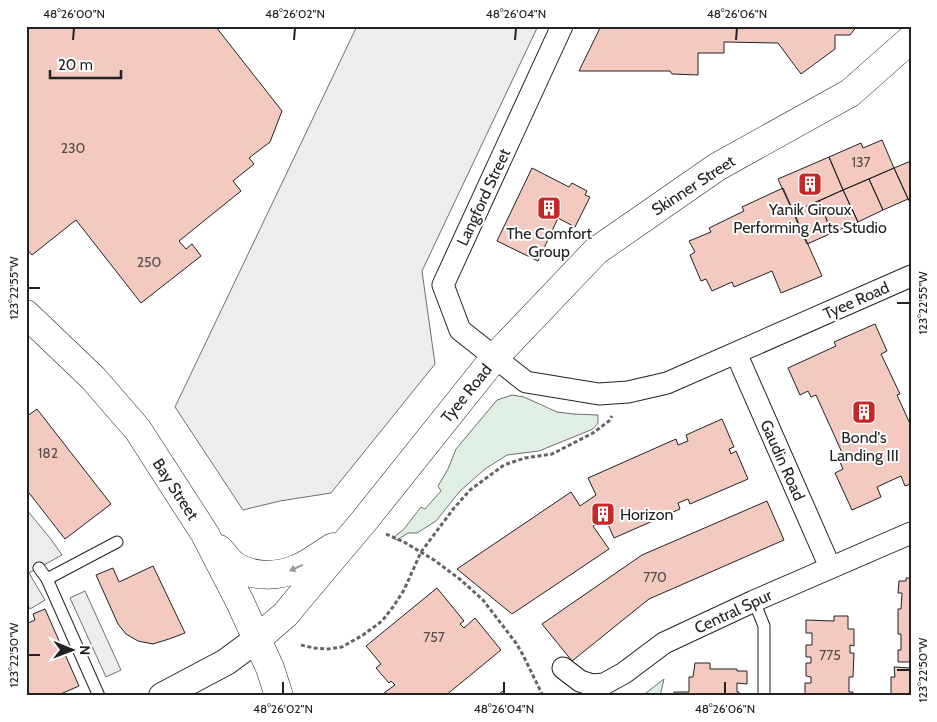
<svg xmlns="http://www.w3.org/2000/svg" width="937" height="722" font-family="Cabin,sans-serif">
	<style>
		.green { fill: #e0efe3; stroke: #6f6f6f }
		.parking { fill: #ededed; stroke: #6f6f6f }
		.building { fill: #f3c9c0; stroke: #222 }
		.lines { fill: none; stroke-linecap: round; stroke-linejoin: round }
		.service-casing { stroke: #222; stroke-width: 13 }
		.minor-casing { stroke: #222; stroke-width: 23 }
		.tertiary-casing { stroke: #222; stroke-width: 28 }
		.secondary-casing { stroke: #222; stroke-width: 29 }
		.path { stroke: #646464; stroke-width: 3; stroke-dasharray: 4 2.5; stroke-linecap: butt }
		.service { stroke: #fff; stroke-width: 11 }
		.minor { stroke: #fff; stroke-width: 21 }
		.tertiary { stroke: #fff; stroke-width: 26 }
		.secondary { stroke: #fff; stroke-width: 28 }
		.oneway { fill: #9c9c9c }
		.ticks { fill: none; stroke: #222; stroke-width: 2 }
		.labels { text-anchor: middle; stroke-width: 4; stroke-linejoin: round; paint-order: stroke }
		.number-label { font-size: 14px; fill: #564c4a }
		.street-label { font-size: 16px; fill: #222; stroke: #fff }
		.poi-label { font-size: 16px; fill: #222; stroke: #fff }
		.neatline { fill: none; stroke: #222; stroke-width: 2 }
		.ticks-label { font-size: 12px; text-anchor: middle; fill: #222 }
	</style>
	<rect width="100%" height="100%" fill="#fff"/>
	<path class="green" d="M512,395l12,2 33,15 17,2 24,1v8l-5,6 -54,22 -32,4 -22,14 -25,22 -24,30 -19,12h-9l-11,7 -4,-2 11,-9 17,-22 4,2 16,-18 -3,-5 10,-17 8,-20 41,-49z
		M664,679l-4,17h-18z"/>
	<path class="parking" d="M357,26h181l-116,245 13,93 -104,129 -51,8 -37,9 -68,-103z
		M26,509l24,29 12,17 -33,18 16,27 -15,9 -4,-7z
		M85,591l36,79 -15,7 -36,-79z"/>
	<path class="building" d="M26,26h181l9,1 66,84 -12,31 -21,16 5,6 -21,17 8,10 -62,50 7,8 6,-5 9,12 -60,47 -65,-83 -44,35 -6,-7z
		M601,26h256l-7,9h-15v14l-34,25 -23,-31 -54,-1v11h-26v22l-26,-1 -2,-3h-91z
		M882,140l12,28 -51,22 -14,-33 32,-14 2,5z
		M829,157l14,33 -50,22 -15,-33z
		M911,161v44l-17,-37z
		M532,168l37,19 3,-4 15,8 -2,4 5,2 -15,30 -17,-9 -20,43 -41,-20z
		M894,168l14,31 -25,11 -14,-31z
		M869,179l14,31 -25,12 -15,-32z
		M783,188l39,88 -41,17 -9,-22 -38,16 -2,-5 -20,9 -6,-12 -5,2 -11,-26 5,-3 -6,-11 22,-9 -2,-4 35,-17 -2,-4z
		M843,190l15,32 -26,11 -13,-32z
		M819,201l13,32 -25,11 -14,-32z
		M875,324l12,27 -6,3 19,40 -3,1 14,31v58l-6,2 -4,-10 -24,11 4,10 -29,13 -17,-37 8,-4 -4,-9 5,-3 -28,-62 -5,2 -3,-6 -8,4 -12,-27 48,-22 -2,-4z
		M37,409l74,95 -46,35 -39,-50v-72z
		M722,419l12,28 -5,2 2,5 5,-3 12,28 -58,25 -2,-5 -10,4 2,6 -66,29 -8,-18 -13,6 16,23 -97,65 -55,-45 114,-77 9,14 16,-11 -8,-17 88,-39 2,6 10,-4 -2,-6z
		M767,501l17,39 -135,59 -77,62 -30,-37 100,-69z
		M153,566l32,67 -16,6 -16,5 -15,-3 -12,-7 -8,-10 -22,-49 17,-7 6,14z
		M906,578h5v84h-13v-12h3v-16h-3v-25h3l1,-16h-4l1,-12h7z
		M437,588l27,33 -4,3 4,4 11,-10 26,32 -56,46h-59l-2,-3 11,-8 -4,-4 -2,2 -13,-15 5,-4 -15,-18z
		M45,609l34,77 -23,10h-30v-72l9,-4 -2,-6z
		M834,616h14v13h6v17l-4,-1v8h4l-1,24h-4v15h4v4h-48v-13h6v-6l-5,-1v-13h5v-6h-5v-12h6v-12h-6v-13l28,1z
		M695,663h15v6h27v2h10v13l-10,-1v9h2v4h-65v-4h15v-15h4z
		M894,667l17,1v28h-20v-19h4z
		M503,691l4,5h-11z"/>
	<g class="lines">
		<g class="service-casing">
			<path id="service" d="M39,568l8,11 52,117
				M47,579l70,-37
				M754,601l10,25v70"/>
		</g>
		<g class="minor-casing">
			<path id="minor" d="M562,26l-119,259 17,45 66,52 73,12 29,-2 39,-9 244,-107
				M736,353l94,214
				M563,668l17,13 12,4 12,-1 20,-11 40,-30 90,-42 157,-68"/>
		</g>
		<g class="tertiary-casing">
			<path id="tertiary" d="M162,696l64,-34 31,-23"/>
		</g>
		<g class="secondary-casing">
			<path id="secondary" d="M26,314l67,64 45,52 67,104 35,68 30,66 9,28
				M219,549c5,5 10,13 16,17 17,11 42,11 61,3 13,-5 25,-15 37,-22
				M257,639l29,-25 8,-10 70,-83 131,-164 101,-106 121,-84 133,-74 61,-54"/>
		</g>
		<path class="path" d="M386,534l18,8 30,18 27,20 22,20 33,43 7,12 20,41
			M301,645l13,3 14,1 14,-2 21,-12 19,-14 11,-14 11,-17 17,-38 33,-44 16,-18 34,-25 21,-7 27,-4 41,-21 16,-12 3,-5"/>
		<use href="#service" class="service"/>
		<use href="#minor" class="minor"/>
		<use href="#tertiary" class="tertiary"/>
		<use href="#secondary" class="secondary"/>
	</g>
	<defs><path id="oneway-solid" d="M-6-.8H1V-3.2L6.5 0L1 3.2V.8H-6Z" transform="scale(1.25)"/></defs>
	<use class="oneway" href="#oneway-solid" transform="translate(296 568) rotate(156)"/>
	<path class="ticks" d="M73,40l1,-12M294,40l1,-12M515,40l1,-12M736,40l1,-12M28,288h12M897,303h13M28,655h12M897,670h13M283,694v-12M504,694v-12M725,694v-12"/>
	<defs>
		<g id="building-square" transform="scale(1.25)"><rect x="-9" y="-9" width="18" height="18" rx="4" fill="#c62828" stroke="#fff"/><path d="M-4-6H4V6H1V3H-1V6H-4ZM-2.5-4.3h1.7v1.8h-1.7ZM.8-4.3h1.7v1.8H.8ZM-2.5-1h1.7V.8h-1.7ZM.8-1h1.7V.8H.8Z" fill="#fff"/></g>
	</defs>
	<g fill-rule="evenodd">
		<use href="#building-square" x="810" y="184"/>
		<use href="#building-square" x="549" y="208"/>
		<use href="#building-square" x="864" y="412"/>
		<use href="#building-square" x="603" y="514"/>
	</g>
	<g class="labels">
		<g class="number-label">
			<text x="73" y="153">230</text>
			<text x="861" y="167">137</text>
			<text x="149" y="267">250</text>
			<text x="48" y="458">182</text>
			<text x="655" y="582">770</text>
			<text x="434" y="642">757</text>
			<text x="830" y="660">775</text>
		</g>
		<g class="street-label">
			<text transform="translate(693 185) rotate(-33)" y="6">Skinner Street</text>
			<text transform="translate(483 197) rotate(-65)" y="6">Langford Street</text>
			<text transform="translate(856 300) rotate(-24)" y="6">Tyee Road</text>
			<text transform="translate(466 393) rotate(-51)" y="6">Tyee Road</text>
			<text transform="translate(783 460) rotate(66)" y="6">Gaudin Road</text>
			<text transform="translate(176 489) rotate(57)" y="6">Bay Street</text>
			<text transform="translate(733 611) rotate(-25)" y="6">Central Spur</text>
		</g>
		<g class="poi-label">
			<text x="810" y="215">Yanik Giroux<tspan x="810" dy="18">Performing Arts Studio</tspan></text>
			<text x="549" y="239">The Comfort<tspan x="549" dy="18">Group</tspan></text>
			<text x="864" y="443">Bond's<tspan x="864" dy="18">Landing III</tspan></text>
			<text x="620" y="520" text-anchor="start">Horizon</text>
		</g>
	</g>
	<rect width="937" height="722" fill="none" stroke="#ffffff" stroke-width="55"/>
	<g transform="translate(72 650) rotate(91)" stroke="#ffffff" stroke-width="4" paint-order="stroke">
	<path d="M0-4L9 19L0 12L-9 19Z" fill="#222222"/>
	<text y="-8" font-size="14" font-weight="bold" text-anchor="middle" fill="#222222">N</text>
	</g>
	<path d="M50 70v8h71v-8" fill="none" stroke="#222222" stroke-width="2.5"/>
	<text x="58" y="70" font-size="15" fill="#222222" stroke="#ffffff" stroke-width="4" paint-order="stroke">20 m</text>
	<rect x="28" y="28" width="882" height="666" class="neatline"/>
	<g class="ticks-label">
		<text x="74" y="18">48°26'00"N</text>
		<text x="295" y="18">48°26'02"N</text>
		<text x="516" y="18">48°26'04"N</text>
		<text x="737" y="18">48°26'06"N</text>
		<text transform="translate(14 288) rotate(-90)" y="4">123°22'55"W</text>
		<text transform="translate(923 303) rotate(-90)" y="4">123°22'55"W</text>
		<text transform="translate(14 655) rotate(-90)" y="4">123°22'50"W</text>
		<text transform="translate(923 670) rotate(-90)" y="4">123°22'50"W</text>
		<text x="283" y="713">48°26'02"N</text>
		<text x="504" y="713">48°26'04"N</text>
		<text x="725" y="713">48°26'06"N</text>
	</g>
</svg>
